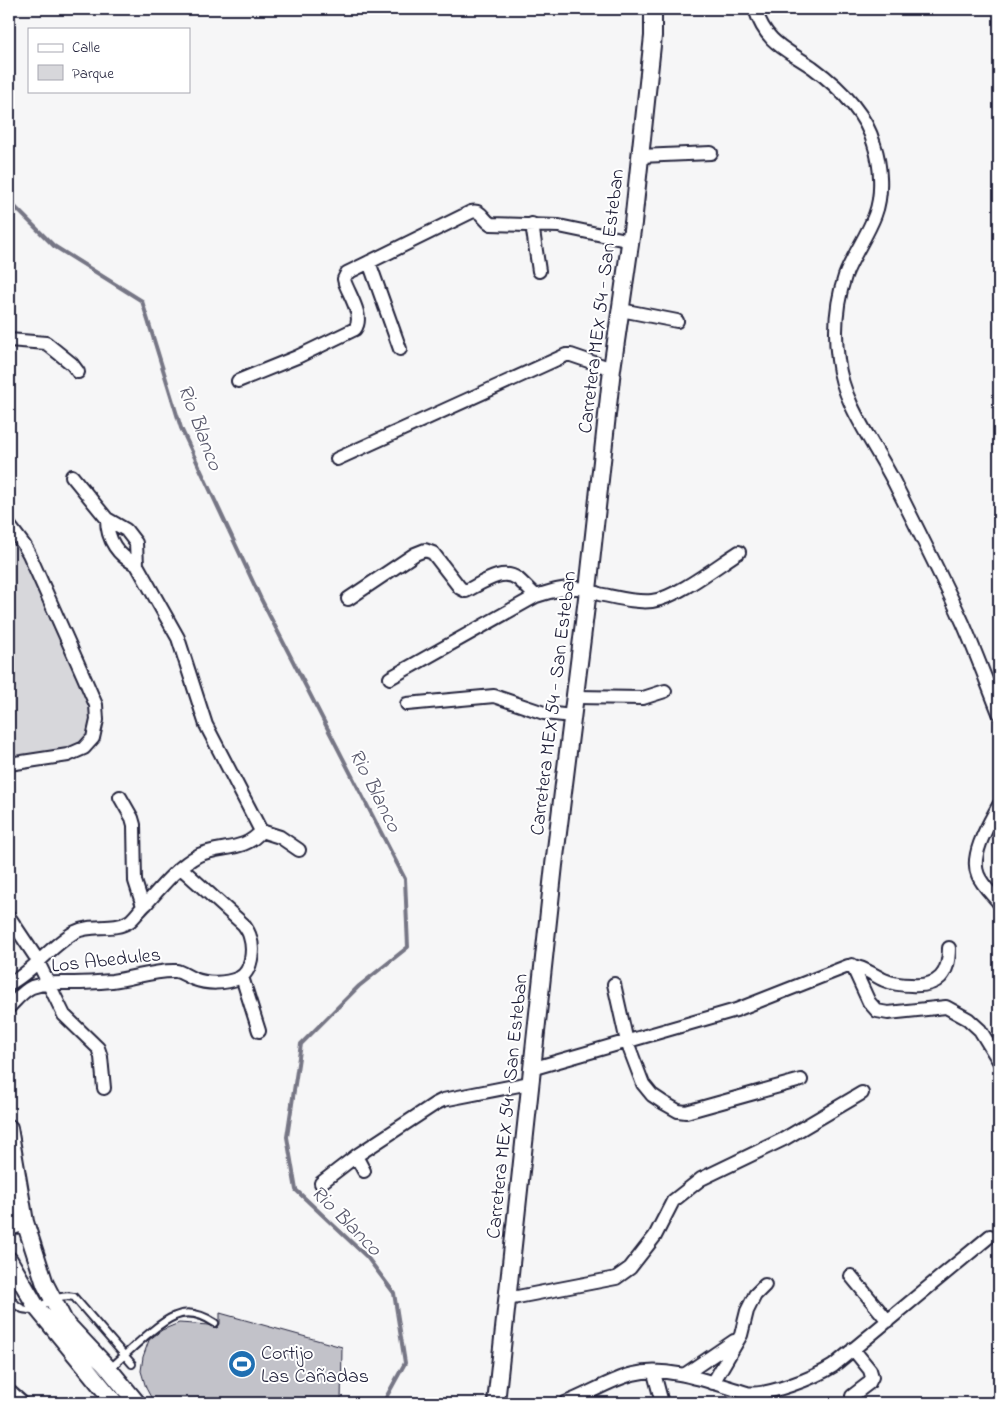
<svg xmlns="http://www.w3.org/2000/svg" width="1008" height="1412" font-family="'Indie Flower',sans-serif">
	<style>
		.green { fill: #d7d7db; stroke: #7c7c8b }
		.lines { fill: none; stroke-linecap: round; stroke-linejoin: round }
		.stream { stroke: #767685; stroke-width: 4 }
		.building { fill: #c2c2c9; stroke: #22223b }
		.lane-casing { stroke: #22223b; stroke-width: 10 }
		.street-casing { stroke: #22223b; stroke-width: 16 }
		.secondary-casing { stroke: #22223b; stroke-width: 20 }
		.primary-casing { stroke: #22223b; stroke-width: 22 }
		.lane { stroke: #fff; stroke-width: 6 }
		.street { stroke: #fff; stroke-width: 12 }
		.secondary { stroke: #fff; stroke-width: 16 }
		.primary { stroke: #fff; stroke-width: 19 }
		.labels { text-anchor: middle; stroke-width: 4; stroke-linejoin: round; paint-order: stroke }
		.street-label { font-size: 20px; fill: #22223b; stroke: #fff }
		.poi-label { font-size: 20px; fill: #22223b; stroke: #fff; text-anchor: start }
		.water-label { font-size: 21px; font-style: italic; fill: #5a5a6d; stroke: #fff }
	</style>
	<rect width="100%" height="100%" fill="#f6f6f7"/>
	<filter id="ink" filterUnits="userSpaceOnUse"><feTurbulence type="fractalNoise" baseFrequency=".02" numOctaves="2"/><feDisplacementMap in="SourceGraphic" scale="10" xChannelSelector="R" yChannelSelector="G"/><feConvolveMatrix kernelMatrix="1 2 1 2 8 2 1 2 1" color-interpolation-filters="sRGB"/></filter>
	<g filter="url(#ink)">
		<path class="green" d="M9,535l7,5 79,175 -9,26 -13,14 -64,8z"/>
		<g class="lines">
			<path class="stream" d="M9,201l45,45 88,55 39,127 80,171 144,280 3,68 -49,39 -58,58 -14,93 9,53 71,67 27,36 11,70 -22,40"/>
		</g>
		<path class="building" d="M220,1313l122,34 -1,56h-187l-8,-15 -5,-17 2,-14 6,-17 13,-10 17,-7 30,2 8,3 3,-4z"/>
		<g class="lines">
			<g class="lane-casing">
				<path id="lane" d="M9,1296c22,34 37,-6 65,1l58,67
					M109,1369c17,-14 46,-45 66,-53 14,-6 28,-1 40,7"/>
			</g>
			<g class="street-casing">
				<path id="street" d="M755,9c11,34 29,39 57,58 26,19 53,45 62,77 7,21 9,50 1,71 -8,21 -22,40 -30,61 -9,27 -11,56 -7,84 5,46 38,85 58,126 23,46 46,91 67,137 13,30 24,60 36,90
					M640,156l71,-3
					M532,224l7,47
					M369,262l31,87
					M621,310l56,11
					M9,340l37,3 26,21 6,8
					M238,381l59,-24 58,-28c9,-12 -5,-33 -10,-46l-1,-4 3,-6 124,-61c11,-3 11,7 20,12l68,2 72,15
					M337,459l229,-104h5l41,14
					M72,476l35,43 19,11 10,13 1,22 41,73 28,87 55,106 19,6 19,13
					M107,519c0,21 11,37 30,46
					M9,525l15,20 5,9 54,121 13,30 1,15 -4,18 -9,10 -16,7 -59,9
					M348,599l67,-45 10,-4 8,3 27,35 6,3c15,-7 36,-24 52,-12 6,5 12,12 18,17
					M390,678l146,-82c13,-4 27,-9 41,-8 8,0 15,4 22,6 16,3 37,9 53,7 24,-3 65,-35 87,-49
					M575,697l68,1 22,-7
					M407,704l87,-8 50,17 29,3
					M120,797l12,21 2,7 1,56 8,25
					M999,805c-9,17 -30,50 -21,70 4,10 14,19 21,28
					M9,917l26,39 29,59 34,33 3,9 3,31
					M852,965l17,37 8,9 11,2 58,-6 22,12 12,11 19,31
					M242,977l17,54
					M9,984c25,-13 41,-38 66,-52 17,-9 38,0 55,-11 6,-5 10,-12 16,-17 15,-17 32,-38 53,-49 21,-10 46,-3 62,-24
					M614,984l13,58 16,42 9,11 12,8 14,8 8,1 115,-32
					M9,1007c7,-7 14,-16 23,-20 14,-5 28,-4 42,-4 13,0 26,-1 38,-2 22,-3 43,-11 64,-10 6,1 12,6 18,8 13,5 31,5 45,-1 13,-6 15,-29 11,-41 -1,-5 -4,-9 -7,-13l-62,-56
					M531,1069l205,-59 112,-44c13,-1 25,9 36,14 9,4 18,5 27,5 28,2 38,-11 38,-37
					M356,1156l8,15
					M321,1183l35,-27 79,-52 8,-4 87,-17
					M851,1276l37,45
					M507,1299l109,-21 14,-10 25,-32 18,-35 28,-22 83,-40 78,-46
					M654,1373l8,30
					M684,1375l50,-34
					M713,1383l28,-48 6,-24 8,-16 10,-10
					M852,1396l17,-13 3,-6 -2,-7 -17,-21
					M565,1403c23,-8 44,-23 68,-29 36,-9 79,9 114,19 19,4 69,-16 86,-27l157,-130"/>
			</g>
			<g class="secondary-casing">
				<path id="secondary" d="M9,1128l16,94 20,62 19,37 45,48 28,34
					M9,1227l16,-5
					M9,1260l28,48 78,95
					M496,1403l58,-538 34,-275 24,-221 21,-146 20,-187v-27"/>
			</g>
			<g class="primary-casing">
				<path id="primary" d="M9,1395l9,8"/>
			</g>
			<use href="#lane" class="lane"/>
			<use href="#street" class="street"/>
			<use href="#secondary" class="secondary"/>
			<use href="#primary" class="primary"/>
		</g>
	</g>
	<defs>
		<g id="stadium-disc" transform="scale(1.4375)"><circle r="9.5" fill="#1f6fb2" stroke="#fff"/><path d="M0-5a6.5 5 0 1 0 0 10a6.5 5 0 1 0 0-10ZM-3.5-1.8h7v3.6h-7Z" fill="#fff"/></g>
	</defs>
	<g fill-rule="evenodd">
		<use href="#stadium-disc" x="242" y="1364"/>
	</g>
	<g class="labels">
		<g class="street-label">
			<text transform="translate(600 301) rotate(-83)" y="7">Carretera MEX 54 - San Esteban</text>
			<text transform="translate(552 703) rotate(-83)" y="7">Carretera MEX 54 - San Esteban</text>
			<text transform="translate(106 959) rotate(-6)" y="7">Los Abedules</text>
			<text transform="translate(506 1106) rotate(-84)" y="7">Carretera MEX 54 - San Esteban</text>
		</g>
		<g class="poi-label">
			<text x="261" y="1359">Cortijo<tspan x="261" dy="23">Las Cañadas</tspan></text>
		</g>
		<g class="water-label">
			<text transform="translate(201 427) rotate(69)" y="7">Rio Blanco</text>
			<text transform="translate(376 790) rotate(63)" y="7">Rio Blanco</text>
			<text transform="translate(347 1220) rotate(45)" y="7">Rio Blanco</text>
		</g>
	</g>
	<rect width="1008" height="1412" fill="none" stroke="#fff" stroke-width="30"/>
	<rect x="15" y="15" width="978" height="1382" fill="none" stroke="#22223b" stroke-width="2" filter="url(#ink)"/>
	<rect x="28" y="28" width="162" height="65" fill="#ffffff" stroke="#a7a7b1"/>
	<rect x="38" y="44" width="25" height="8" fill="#ffffff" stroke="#a7a7b1"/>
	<text x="72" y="52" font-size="15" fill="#22223b">Calle</text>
	<rect x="38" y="65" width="25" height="15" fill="#d7d7db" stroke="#a7a7b1"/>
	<text x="72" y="78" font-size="15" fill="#22223b">Parque</text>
</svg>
